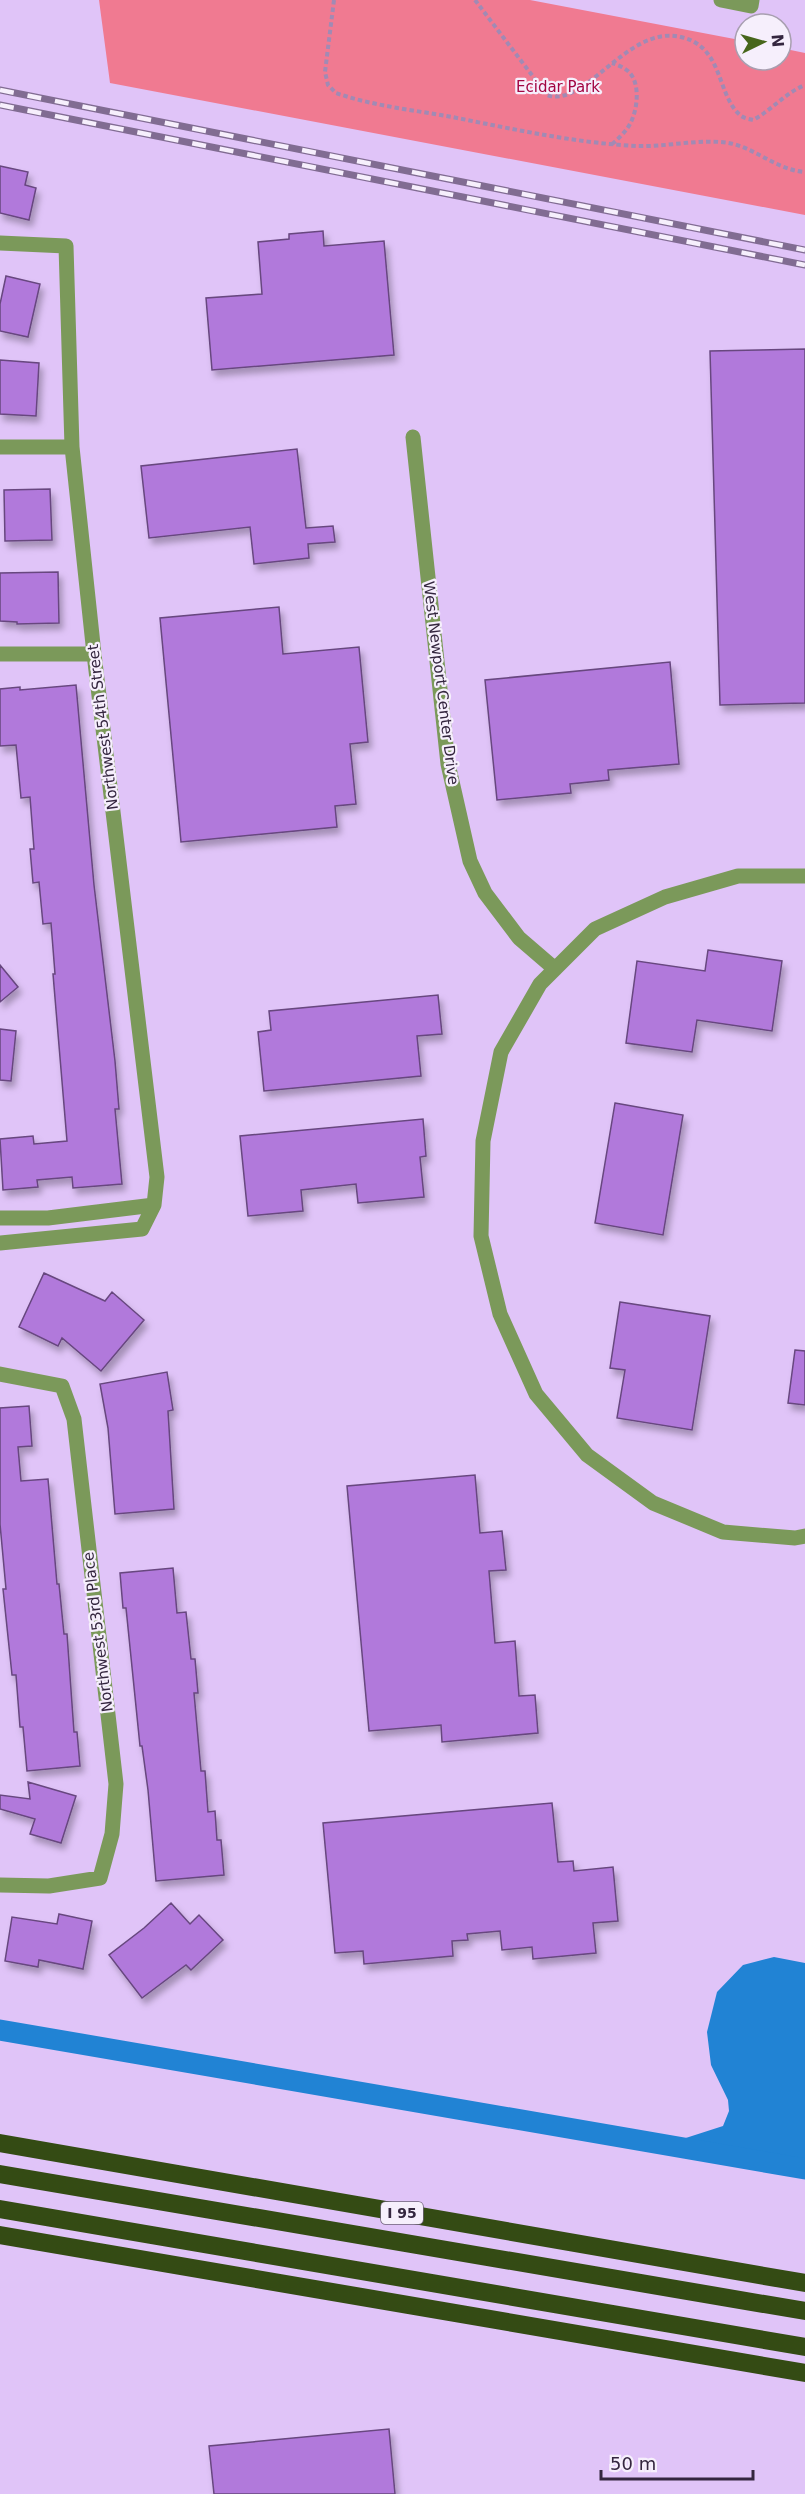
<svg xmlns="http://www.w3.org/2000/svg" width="805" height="2494" font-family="'DejaVu Sans',sans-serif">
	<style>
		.green { fill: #f07a91 }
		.water { fill: #2183d4 }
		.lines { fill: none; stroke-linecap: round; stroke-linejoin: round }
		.canal { stroke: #2183d4; stroke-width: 21 }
		.building { fill: #b179db; stroke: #67477f; stroke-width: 1.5; filter: url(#shadow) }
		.path { stroke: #a18ab4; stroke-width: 4; stroke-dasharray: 4.5 3; stroke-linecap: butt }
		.minor { stroke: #7b995a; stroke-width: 15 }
		.highway { stroke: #344b14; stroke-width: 18 }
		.rail-casing { stroke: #816c92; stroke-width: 7 }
		.rail { stroke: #f6effc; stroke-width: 4.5; stroke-dasharray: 14; stroke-linecap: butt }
		.labels { text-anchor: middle; stroke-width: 4.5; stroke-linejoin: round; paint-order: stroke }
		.shield { fill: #f6effc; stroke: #6e6278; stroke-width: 1.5 }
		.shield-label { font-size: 14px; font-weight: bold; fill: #34263f }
		.park-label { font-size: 15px; fill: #a20542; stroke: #f6effc }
		.street-label { font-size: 15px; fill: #34263f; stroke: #f6effc }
	</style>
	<defs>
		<filter id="shadow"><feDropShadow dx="3.5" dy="6" stdDeviation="3" flood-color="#0004"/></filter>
	</defs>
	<rect width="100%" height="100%" fill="#e0c4f8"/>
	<path class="green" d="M99,0h431l215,41v19h36v-12l24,5v162l-695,-132z"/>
	<path class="water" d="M774,1957l31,6v206l-141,-24 59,-19 6,-15 -1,-11 -17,-35 -4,-33 10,-40 26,-27z"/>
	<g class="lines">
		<path class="canal" d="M0,2030l805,139"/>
	</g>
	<path class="building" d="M0,166l28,6 -3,13 11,3 -7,32 -29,-7z
		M323,231l1,15 60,-5 10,114 -182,15 -6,-72 56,-4 -4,-52 31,-3v-5z
		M6,276l34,8 -12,53 -28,-6v-27z
		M805,349v354l-85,2 -10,-354z
		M0,360l39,3 -3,53 -36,-2z
		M297,449l9,79 27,-2 2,16 -27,2 1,14 -55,6 -4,-37 -101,11 -8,-72z
		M50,489l2,51 -47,1 -1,-51z
		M58,572l1,51 -42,1v-2l-17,-1v-48z
		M279,607l4,47 76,-7 9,95 -18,2 6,60 -21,2 2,21 -156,15 -21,-224z
		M670,662l9,102 -71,6 1,10 -39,4 1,9 -74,7 -12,-120z
		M76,685l18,200 21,176 4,48h-4l7,75 -49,4 -1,-11 -35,3 1,7 -35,3 -3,-51 33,-3 1,8 33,-3 -14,-167h2l-4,-51 -8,1 -4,-42 -6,1 -3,-34h4l-4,-52 -9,1 -5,-53 -16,1v-57l20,-2v3z
		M708,950l74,11 -10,70 -75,-11 -5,32 -66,-9 11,-82 68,10z
		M0,965l18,22 -18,15z
		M438,995l4,39 -25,2 4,40 -157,15 -6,-59 13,-2 -2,-19z
		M0,1029l16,2 -5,50 -11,-1z
		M615,1103l68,12 -20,120 -68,-12z
		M423,1119l3,37 -6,1 4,40 -66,6 -2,-19 -55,6 2,21 -55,5 -8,-80z
		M44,1273l61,28 7,-9 32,28 -43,51 -39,-33 -4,8 -39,-19z
		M620,1302l90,14 -18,114 -75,-12 8,-48 -15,-2z
		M795,1350l10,1v54l-17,-2z
		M167,1372l6,38 -5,1 6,98 -59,5 -7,-86 -8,-44z
		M29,1406l3,40 -14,1 3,34 27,-2 9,105h2l5,50h3l7,98h3l3,34 -53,5 -4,-44h-3l-4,-52h-4l-9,-86h3l-6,-65v-116z
		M475,1475l5,58 22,-2 4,39 -17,1 6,72 20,-2 4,55 16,-1 3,38 -96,9 -1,-17 -72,6 -22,-245z
		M173,1568l4,45 9,-1 5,47h4l3,34h-4l7,78h4l3,41 7,-1 2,29h4l3,35 -68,6 -8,-91 -6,-44h-2l-14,-138h-3l-3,-35z
		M28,1782l48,14 -15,47 -31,-9 5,-15 -35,-10v-14l30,4z
		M552,1803l6,59 15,-1 1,10 39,-4 5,54 -25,2 3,30 -63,6 -1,-12 -30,3 -2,-19 -33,3 1,6 -16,1 1,15 -89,8 -1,-13 -28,2 -12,-130z
		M171,1903l19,21 9,-9 24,25 -32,30 -5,-5 -44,33 -33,-43 35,-27z
		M59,1914l33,7 -9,48 -44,-9 -1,7 -33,-6 7,-44 45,7z
		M389,2429l6,65h-181l-5,-48z"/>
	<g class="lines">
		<path class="path" d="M334,0l-9,72 3,13 8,8c37,13 78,17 116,24 61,12 123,26 185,29 28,1 55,-6 83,-4 31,1 54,28 85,30
			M475,0l72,95c38,14 81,-71 134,-58 43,10 35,57 59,78 3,3 9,4 13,5 19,-10 32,-27 52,-35
			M612,144c5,-4 10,-9 14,-14 11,-13 16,-45 3,-58 -4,-4 -11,-7 -17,-9"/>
		<path class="minor" d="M721,0l30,6 1,-6
			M0,243l66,3 6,201 22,207 63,523 -3,28 -12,24 -142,14
			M413,437l35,327 22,97 15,32 34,45 36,31
			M0,447h72
			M0,654h94
			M805,876h-67l-73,21 -70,32 -55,55 -39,68 -18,89 -2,95 19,78 36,80 51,61 66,48 70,29 72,6 10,-2
			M0,1218h48l106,-13
			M0,1374l62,12 12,33 42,365 -4,50 -12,44 -51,8 -49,-1"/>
		<path class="highway" d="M0,2143l805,140
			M0,2174l805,137
			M0,2209l805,138
			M0,2235l805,138"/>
		<g class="rail-casing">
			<path id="rail" d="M0,90l805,160
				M0,105l805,160"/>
		</g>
		<use href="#rail" class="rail"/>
	</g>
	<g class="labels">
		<rect class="shield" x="381" y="2202" width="42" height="22" rx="4.5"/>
		<g class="shield-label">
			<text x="402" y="2218">I 95</text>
		</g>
		<g class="park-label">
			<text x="558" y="92">Ecidar Park</text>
		</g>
		<g class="street-label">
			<text transform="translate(441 683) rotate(83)" y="5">West Newport Center Drive</text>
			<text transform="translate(103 727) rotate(-97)" y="5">Northwest 54th Street</text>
			<text transform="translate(98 1632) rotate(-97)" y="5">Northwest 53rd Place</text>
		</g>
	</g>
	<g transform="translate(763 42) rotate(85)"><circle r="28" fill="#f6effc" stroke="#a89fb0" stroke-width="1.5"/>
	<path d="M0-4.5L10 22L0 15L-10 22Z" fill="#47661b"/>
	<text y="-9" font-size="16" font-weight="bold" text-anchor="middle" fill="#34263f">N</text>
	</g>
	<path d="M601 2470v9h152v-9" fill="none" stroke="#34263f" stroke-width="3"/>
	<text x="610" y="2470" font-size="18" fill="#34263f" stroke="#f6effc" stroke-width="4.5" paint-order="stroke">50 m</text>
</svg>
